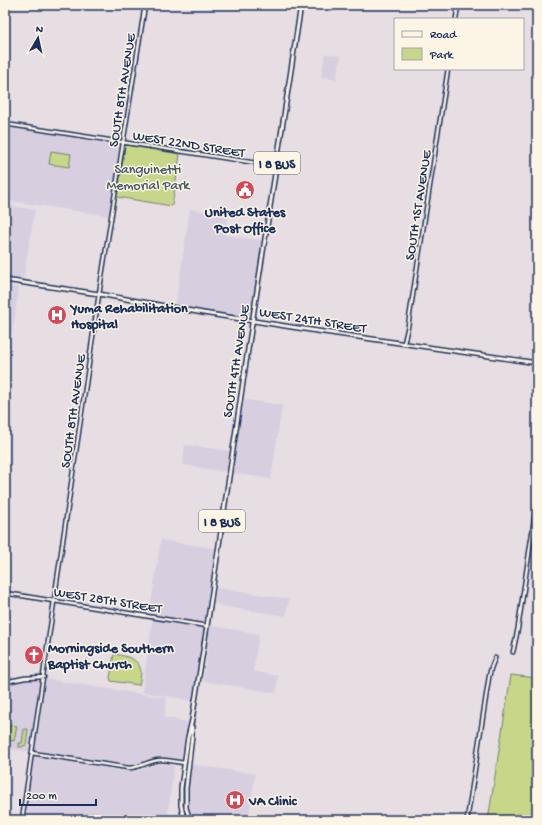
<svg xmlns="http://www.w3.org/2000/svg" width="542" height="825" font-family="'Gochi Hand',sans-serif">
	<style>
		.built { fill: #d7cee0 }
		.green { fill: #c7d689; stroke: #718274 }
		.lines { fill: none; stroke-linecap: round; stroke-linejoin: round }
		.tertiary-casing { stroke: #1b2f5e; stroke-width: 5.5 }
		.secondary-casing { stroke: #1b2f5e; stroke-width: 6 }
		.primary-casing { stroke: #1b2f5e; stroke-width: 6 }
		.tertiary { stroke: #fcf5e5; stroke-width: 2.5 }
		.secondary { stroke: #fcf5e5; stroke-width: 3 }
		.primary { stroke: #fcf5e5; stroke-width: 3 }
		.labels { text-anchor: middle; stroke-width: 3; stroke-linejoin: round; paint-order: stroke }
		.shield { fill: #fcf5e5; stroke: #5e6a86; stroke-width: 1 }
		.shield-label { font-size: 13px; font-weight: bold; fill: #1b2f5e }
		.street-label { font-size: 14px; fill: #1b2f5e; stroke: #fcf5e5 }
		.park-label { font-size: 14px; fill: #465969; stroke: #fcf5e5 }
		.poi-label { font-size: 14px; font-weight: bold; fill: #1b2f5e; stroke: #fcf5e5; text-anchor: start }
	</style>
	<rect width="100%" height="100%" fill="#e6dee2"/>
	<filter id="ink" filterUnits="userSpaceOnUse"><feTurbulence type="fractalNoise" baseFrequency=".025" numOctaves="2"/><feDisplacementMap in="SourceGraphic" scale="8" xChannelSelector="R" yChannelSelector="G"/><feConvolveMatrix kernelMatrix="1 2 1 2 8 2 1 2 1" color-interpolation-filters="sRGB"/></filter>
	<g filter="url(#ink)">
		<path class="built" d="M325,54l16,2 -5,23 -15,-2z
			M6,127l114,17 -11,72 -104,-16v-68z
			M5,205l30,5 -12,69 -18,-3z
			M190,209l38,7 -3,19 40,6 -13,80 -77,-13z
			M5,285l14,3 -9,58 -5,-1z
			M533,362l4,1v26l-8,-2z
			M240,399l42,6 -11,74 -88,-14 2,-20 47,6z
			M161,540l57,9 -11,76 52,9 -6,37 25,5 -2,17 -73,-12 4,-28 1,-2 -4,-1 -9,51 -53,-9 11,-75h-4z
			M217,588l72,11 -3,17 -65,-10 -2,-2 -5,-1z
			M45,679l122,19 -3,19 23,5 -6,37 -23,-2 -28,8 -95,-15z
			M33,680h5l2,2 -10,67 -2,2 -23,-2v-64l10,-3z
			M34,756l91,15h12l16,-6 9,-1 12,2 -7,54h-142z
			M189,764l66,10 -6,42 5,4h-64l-4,-12z"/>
		<path class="green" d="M125,145l55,9 -8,52 -55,-9z
			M51,151l20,3 -2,13 -20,-3z
			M114,654c11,2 26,4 27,18 0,4 -1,9 -2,13l-28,-4 -1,-3z
			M511,675l26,3v142h-49z
			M10,725l7,1 -3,15 -7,-1z
			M24,729h4l-2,16 -5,2h-2v-4h3z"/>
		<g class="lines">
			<g class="tertiary-casing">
				<path id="tertiary" d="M456,19l2,-14
					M5,124l271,42
					M404,343l4,-17 40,-257
					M5,593l202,33
					M513,652l5,-24 19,-128
					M5,682l20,-4 19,-1
					M32,753l97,15c9,0 16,-5 25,-7 10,-3 21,1 30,2
					M22,820l77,-526 46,-289
					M467,820l22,-143 2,-9 4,-10"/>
			</g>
			<g class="secondary-casing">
				<path id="secondary" d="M5,280l94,14 104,19 114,18 220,32"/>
			</g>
			<g class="primary-casing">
				<path id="primary" d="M184,820l-3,-15v-17l7,-51 4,-17 15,-94 36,-244 58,-377
					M190,820l-4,-12v-20l6,-52v-9"/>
			</g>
			<use href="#tertiary" class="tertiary"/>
			<use href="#secondary" class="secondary"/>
			<use href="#primary" class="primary"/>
		</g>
	</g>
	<defs>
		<g id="civic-disc" transform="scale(1)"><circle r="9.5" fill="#d1495b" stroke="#fcf5e5"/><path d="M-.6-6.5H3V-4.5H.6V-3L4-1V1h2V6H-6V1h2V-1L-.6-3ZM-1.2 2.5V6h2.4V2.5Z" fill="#fff"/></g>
		<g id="hospital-disc" transform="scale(1)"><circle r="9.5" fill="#d1495b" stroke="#fcf5e5"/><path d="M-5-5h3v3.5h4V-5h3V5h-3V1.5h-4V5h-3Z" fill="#fff"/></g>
		<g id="church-disc" transform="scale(1)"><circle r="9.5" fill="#d1495b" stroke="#fcf5e5"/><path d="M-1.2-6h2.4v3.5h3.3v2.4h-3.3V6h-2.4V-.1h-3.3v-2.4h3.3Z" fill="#fff"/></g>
	</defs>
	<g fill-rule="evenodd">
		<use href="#civic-disc" x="245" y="190"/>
		<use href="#hospital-disc" x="57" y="315"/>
		<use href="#church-disc" x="34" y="655"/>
		<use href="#hospital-disc" x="235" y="800"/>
	</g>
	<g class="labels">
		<g class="shield">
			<rect x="254" y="152" width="46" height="22" rx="3"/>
			<rect x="199" y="510" width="46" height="22" rx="3"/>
		</g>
		<g class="shield-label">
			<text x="277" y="168">I 8 BUS</text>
			<text x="222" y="526">I 8 BUS</text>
		</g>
		<g class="street-label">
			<text transform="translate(121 90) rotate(-81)" y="5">SOUTH 8TH AVENUE</text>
			<text transform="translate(189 143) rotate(9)" y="5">WEST 22ND STREET</text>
			<text transform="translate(417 205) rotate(-81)" y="5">SOUTH 1ST AVENUE</text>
			<text transform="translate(313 319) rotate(9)" y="5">WEST 24TH STREET</text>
			<text transform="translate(235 361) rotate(-81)" y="5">SOUTH 4TH AVENUE</text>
			<text transform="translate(72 411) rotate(-82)" y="5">SOUTH 8TH AVENUE</text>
			<text transform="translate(108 599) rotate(9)" y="5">WEST 28TH STREET</text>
		</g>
		<g class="park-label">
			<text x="148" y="173">Sanguinetti<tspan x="148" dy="16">Memorial Park</tspan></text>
		</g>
		<g class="poi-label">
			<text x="245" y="216" text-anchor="middle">United States<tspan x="245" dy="16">Post Office</tspan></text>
			<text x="71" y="312">Yuma Rehabilitation<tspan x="71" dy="16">Hospital</tspan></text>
			<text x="48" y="652">Morningside Southern<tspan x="48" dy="16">Baptist Church</tspan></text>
			<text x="249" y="805">VA Clinic</text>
		</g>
	</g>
	<rect width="542" height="825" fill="none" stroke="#fcf5e5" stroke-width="20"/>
	<rect x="10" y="10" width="522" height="805" fill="none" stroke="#1b2f5e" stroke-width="1.5" filter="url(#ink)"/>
	<rect x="394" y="18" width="130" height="52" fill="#fcf5e5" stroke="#a2a6af"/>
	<rect x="402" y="31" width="20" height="6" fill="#fcf5e5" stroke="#a2a6af"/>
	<text x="430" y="38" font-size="12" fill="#1b2f5e">Road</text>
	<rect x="402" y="48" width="20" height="12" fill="#c7d689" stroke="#a2a6af"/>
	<text x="430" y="58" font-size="12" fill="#1b2f5e">Park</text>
	<g transform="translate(38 38) rotate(9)" stroke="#fcf5e5" stroke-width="3" paint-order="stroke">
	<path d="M0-3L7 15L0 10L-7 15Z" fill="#1b2f5e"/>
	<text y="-6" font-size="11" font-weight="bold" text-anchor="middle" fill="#1b2f5e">N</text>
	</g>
	<path d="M20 799v6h76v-6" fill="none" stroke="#1b2f5e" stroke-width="2"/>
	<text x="26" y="799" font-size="12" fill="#1b2f5e" stroke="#fcf5e5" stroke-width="3" paint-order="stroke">200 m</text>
</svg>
